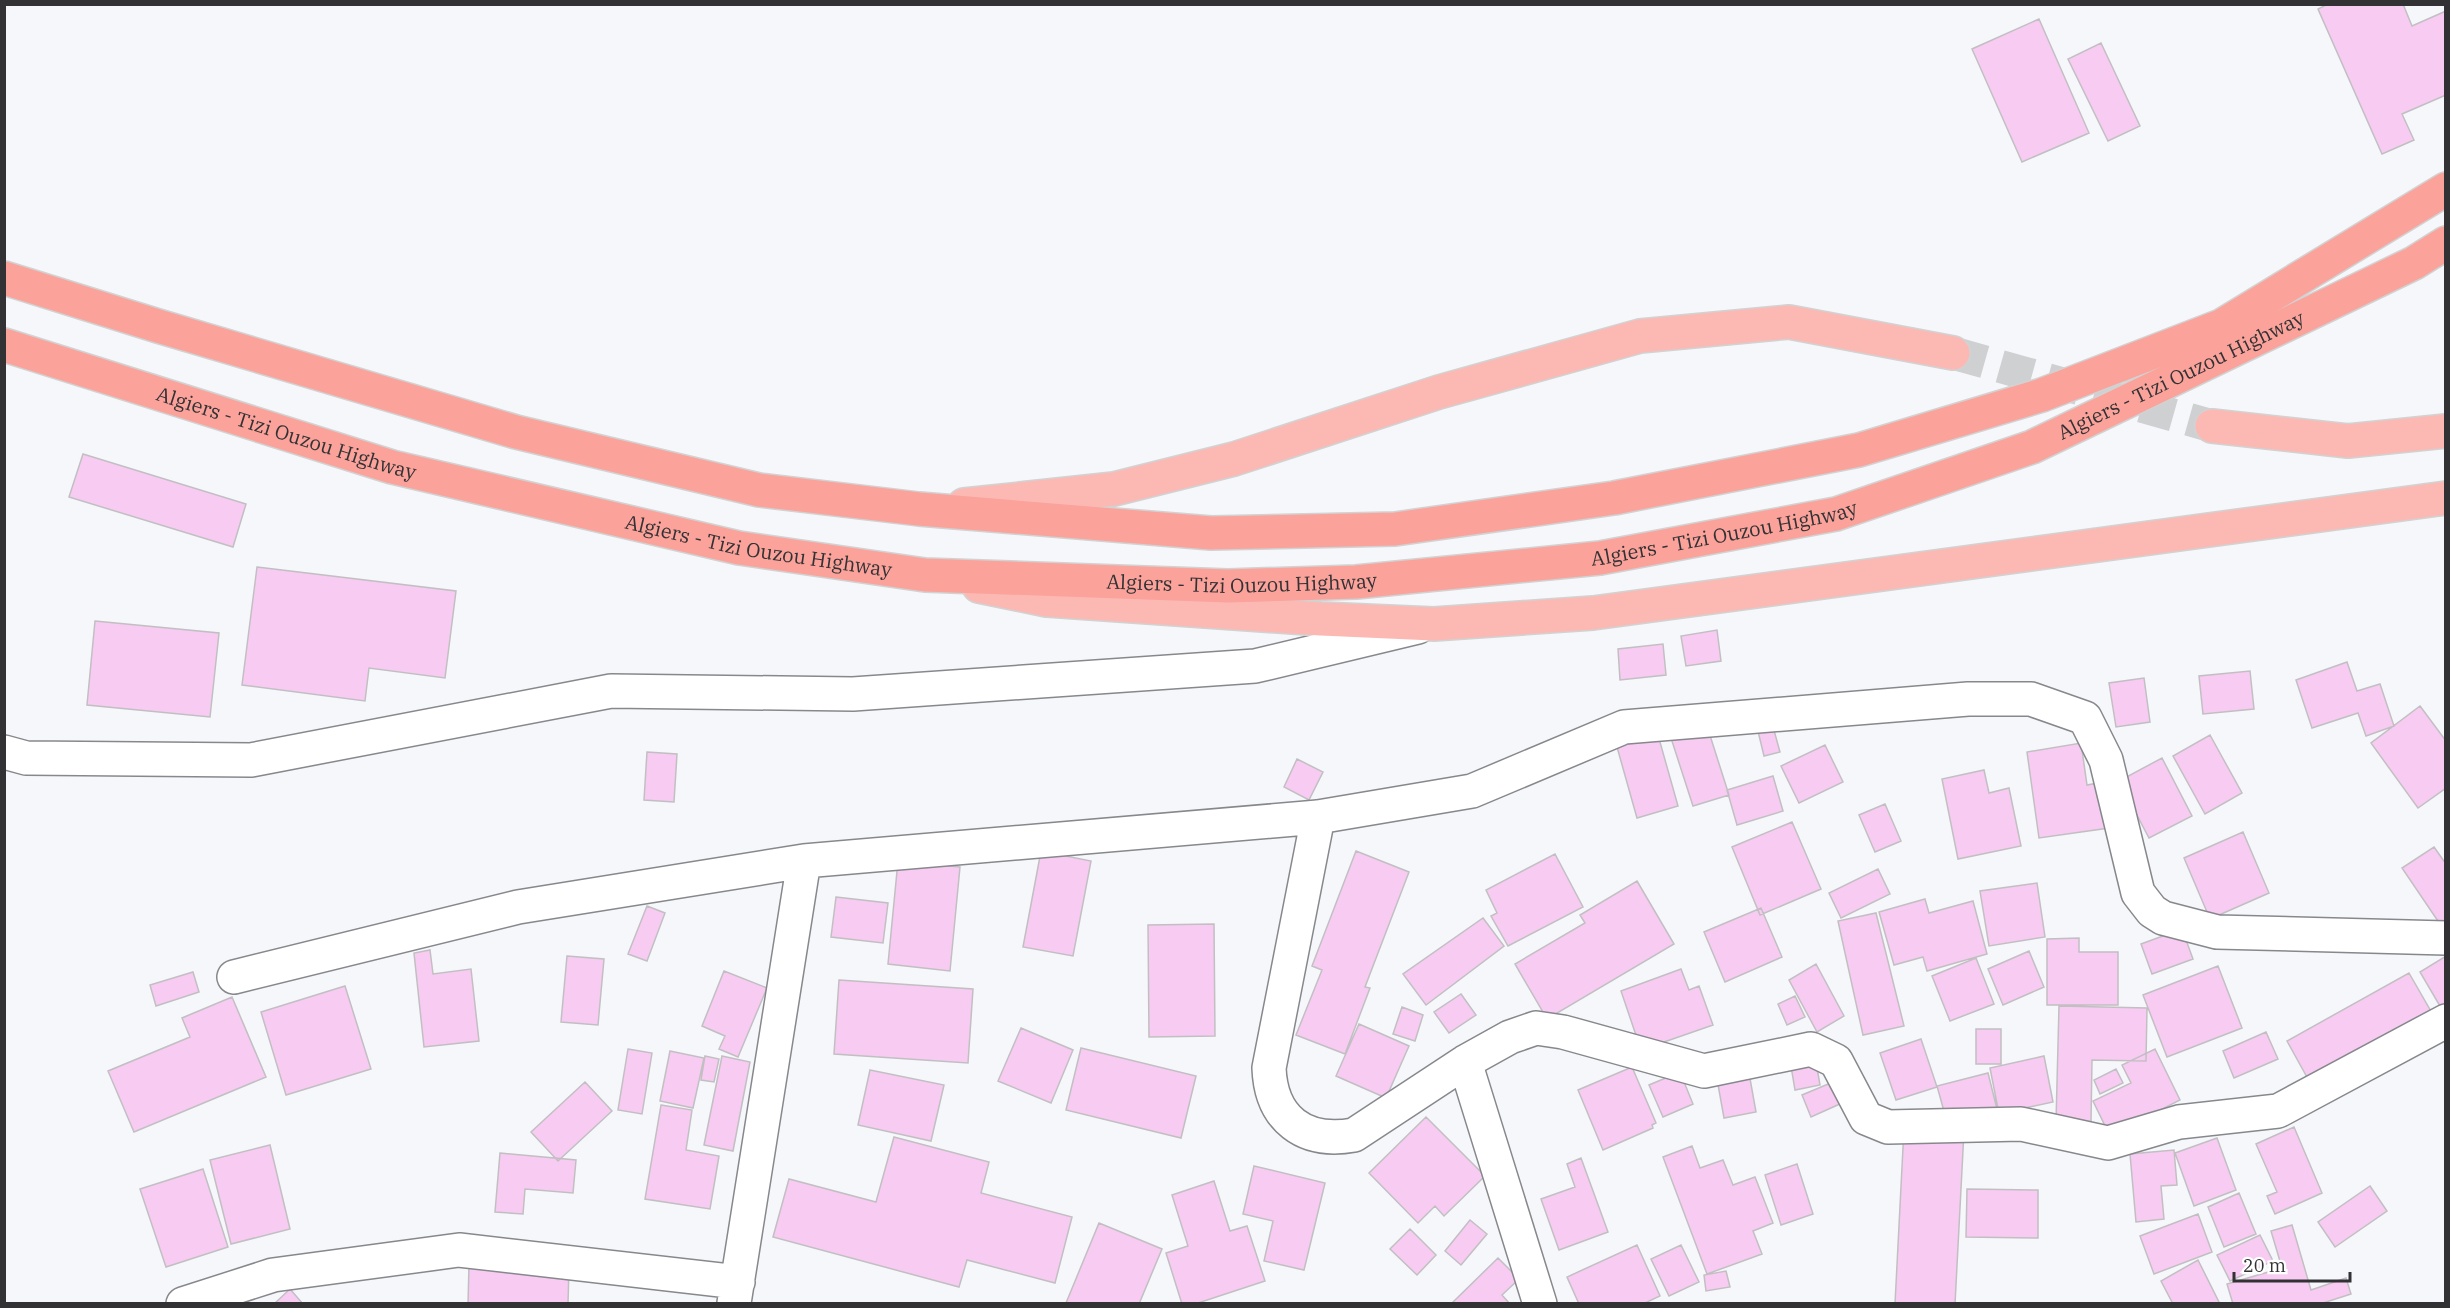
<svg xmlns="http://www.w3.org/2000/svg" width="2450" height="1308" font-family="'IBM Plex Serif',serif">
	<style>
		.building { fill: #f8cbf3; stroke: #c2bfc2; stroke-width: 1.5 }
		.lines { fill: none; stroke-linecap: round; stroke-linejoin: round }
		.primary-tunnel { stroke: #ced0d2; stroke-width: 33; stroke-dasharray: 33 16; stroke-linecap: butt }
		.minor-casing { stroke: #87888c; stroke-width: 36 }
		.primary-casing { stroke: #d2d2d2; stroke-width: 36 }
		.trunk-casing { stroke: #d2d2d2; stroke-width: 36 }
		.minor { stroke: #fff; stroke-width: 33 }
		.primary { stroke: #fcb9b4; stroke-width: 33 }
		.trunk { stroke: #fba29b; stroke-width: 33 }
		.labels { text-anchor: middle; stroke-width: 4.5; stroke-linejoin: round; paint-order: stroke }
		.street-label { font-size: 20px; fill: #323234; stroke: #fff }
	</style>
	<rect width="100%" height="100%" fill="#f5f7fa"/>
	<path class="building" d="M2328,4h75l9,22 34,-15v84l-44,19 12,26 -32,14 -64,-145z
		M2039,19l50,114 -67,29 -50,-113z
		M2101,43l39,83 -32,15 -40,-82z
		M83,454l163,50 -13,43 -164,-50z
		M257,567l199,24 -11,87 -76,-10 -4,33 -123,-16z
		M95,621l124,12 -9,84 -123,-12z
		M1717,630l4,31 -35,5 -5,-30z
		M1663,644l3,31 -46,5 -2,-31z
		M2347,662l10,29 23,-7 14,42 -28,10 -8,-23 -46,15 -16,-48z
		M2250,671l4,38 -51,5 -4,-38z
		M2144,678l6,44 -34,5 -7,-44z
		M2420,706l26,35v47l-28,20 -47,-65z
		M1772,723l8,29 -16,4 -7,-29z
		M1707,726l22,69 -36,11 -22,-68z
		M1658,735l20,71 -41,12 -20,-71z
		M2210,735l32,58 -37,21 -32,-58z
		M2081,743l6,42 16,-3 6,46 -70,10 -12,-86z
		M1825,745l18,37 -44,21 -18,-37z
		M647,752l30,2 -3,48 -30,-2z
		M2162,758l30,58 -43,22 -30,-57z
		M1297,759l26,13 -14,28 -25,-13z
		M1984,770l5,23 20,-5 12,58 -63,13 -16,-80z
		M1773,776l10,35 -46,14 -10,-35z
		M1885,804l16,37 -26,11 -16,-37z
		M1792,822l29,67 -61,26 -28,-68z
		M2243,832l26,61 -59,26 -26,-61z
		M2434,847l12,17v61l-4,2 -40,-59z
		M1041,851l50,10 -18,95 -50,-9z
		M1356,851l53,21 -44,115 5,1 -25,66 -49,-19 26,-65 -10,-4z
		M1555,854l28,53 -75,39 -17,-30 6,-3 -11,-23z
		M898,861l62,6 -10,104 -62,-7z
		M1878,869l12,25 -49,24 -12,-25z
		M1637,881l37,63 -127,75 -32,-55 70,-41 -5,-8z
		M2037,883l8,54 -56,9 -9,-55z
		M836,897l52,6 -5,40 -52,-6z
		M1925,899l4,14 44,-12 14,53 -60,17 -4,-14 -29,8 -15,-53z
		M647,906l18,7 -18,48 -19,-7z
		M1761,908l21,49 -57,25 -21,-50z
		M1876,913l28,113 -41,9 -25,-114z
		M1483,918l21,28 -78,59 -23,-31z
		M1214,924l1,112 -66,1 -1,-112z
		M2182,929l11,30 -41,15 -11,-30z
		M2079,938v14h39v53h-71v-66z
		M430,950l3,24 38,-5 8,72 -55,6 -10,-94z
		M2029,951l15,36 -41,18 -15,-36z
		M567,956l37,3 -6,66 -37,-3z
		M2446,956v57h-2l-24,-41z
		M1976,958l18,46 -44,17 -18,-45z
		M1816,964l28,52 -27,16 -28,-52z
		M2218,966l24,62 -75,29 -24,-62z
		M1681,969l8,21 10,-4 14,39 -72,25 -20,-59z
		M724,971l43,17 -29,69 -19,-8 6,-13 -23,-10z
		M193,972l6,20 -43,14 -6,-21z
		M2409,973l27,47 -123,68 -26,-47z
		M839,980l134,9 -5,74 -134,-9z
		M345,986l26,83 -85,26 -25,-83z
		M1461,994l15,21 -27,18 -15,-21z
		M1795,996l10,21 -18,8 -9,-21z
		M232,997l34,80 -132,55 -26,-61 82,-34 -8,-19z
		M2059,1006l88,2 -1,53 -54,-1 -1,62h-35z
		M1402,1007l21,8 -8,26 -22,-7z
		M1359,1024l50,22 -23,52 -50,-22z
		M1021,1028l52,22 -22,53 -53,-22z
		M1976,1029h25v35h-25z
		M2266,1032l12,27 -44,19 -11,-27z
		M1921,1039l16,48 -41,13 -16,-47z
		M1081,1048l115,28 -15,62 -115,-28z
		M628,1049l24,4 -10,61 -24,-4z
		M2155,1049l25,51 -70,36 -17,-35 38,-18 -9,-18z
		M670,1051l34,7 -11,50 -33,-7z
		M705,1056l14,3 -5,23 -13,-2z
		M722,1056l28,6 -17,89 -29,-6z
		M2044,1056l9,46 -28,6 -25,11 -10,-51z
		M1816,1062l4,23 -25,5 -4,-24z
		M1632,1067l24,56 -4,2 1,3 -50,22 -25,-60z
		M2116,1069l7,14 -23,11 -6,-14z
		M870,1070l74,15 -13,56 -73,-16z
		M1680,1072l13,32 -30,13 -14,-32z
		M1749,1073l7,39 -32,6 -7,-39z
		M1988,1073l9,36 -50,13 -10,-36z
		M585,1082l27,29 -54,50 -27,-29z
		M1833,1082l9,21 -31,14 -9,-22z
		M661,1105l31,5 -6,40 33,6 -9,53 -65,-10z
		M1426,1117l59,59 -41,40 -9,-10 -17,17 -49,-50z
		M2294,1127l28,66 -47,21 -8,-18 10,-4 -21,-48z
		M1904,1128l60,3 -9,173h-60z
		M894,1137l95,25 -8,31 91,24 -17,66 -88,-23 -8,27 -186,-50 16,-58 87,23z
		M2217,1138l19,52 -42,16 -19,-53z
		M270,1145l20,84 -59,15 -21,-84z
		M1692,1146l8,22 23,-8 10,25 22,-8 18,46 -20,8 9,23 -55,20 -44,-117z
		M2174,1150l3,35 -16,1 3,33 -28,3 -6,-68z
		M500,1153l76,7 -3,33 -48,-4 -2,25 -28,-2z
		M1581,1158l27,74 -49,18 -18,-51 34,-12 -8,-23z
		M1797,1164l16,50 -32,11 -16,-50z
		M1254,1166l71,17 -21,87 -40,-9 9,-40 -30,-7z
		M203,1169l25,78 -62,20 -26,-78z
		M1214,1181l16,50 17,-5 18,55 -70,23h-13l-16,-51 22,-7 -16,-51z
		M2370,1186l17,25 -52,36 -17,-25z
		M1967,1189l71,1v48l-72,-1z
		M2239,1193l17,41 -32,13 -16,-40z
		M2198,1214l14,38 -58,22 -14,-38z
		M1470,1220l17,14 -26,31 -16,-14z
		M1099,1223l63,26 -23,55 -73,-1z
		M2292,1225l19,65 35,-12 5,16 -31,10h-87l-6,-20 55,-16 -11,-37z
		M1410,1229l26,26 -19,20 -27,-26z
		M2260,1235l13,26 -43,20 -13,-26z
		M1637,1245l23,51 -17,8h-64l-12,-27z
		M1681,1245l18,37 -30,14 -18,-37z
		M1498,1258l21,21 -17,16 8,9h-59z
		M2198,1260l22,44h-47l-12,-23z
		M469,1265l100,1 -1,38h-100z
		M1726,1271l4,16 -24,4 -2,-16z
		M290,1289l13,15h-29z"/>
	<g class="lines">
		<path class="primary-tunnel" d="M1953,353l259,73"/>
		<g class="minor-casing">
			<path id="minor" d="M4,752l22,6 225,2 360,-69 242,3 402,-28 163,-39
				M1318,817l-49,251c2,51 35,76 85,67l111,-73 45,-25 26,-9 27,4 141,39 107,-22 25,12 30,57 22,9 133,-3 87,19 71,-21 99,-11 168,-90
				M234,977l284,-70 286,-46 514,-44 154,-26 152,-64 344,-28h63l54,19 21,42 32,133 14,18 11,7 54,14 229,6
				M1465,1062l75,242
				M734,1303l70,-442
				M183,1304l90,-29 186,-25 279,32"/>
		</g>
		<g class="primary-casing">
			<path id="primary" d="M2212,426l136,15 98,-10
				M964,505l150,-16 120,-30 205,-67 201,-56 149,-14 164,31
				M979,586l68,14 274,19 113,5 159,-11 853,-115"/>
		</g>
		<g class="trunk-casing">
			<g id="trunk">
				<path d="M4,278l154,48 358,106 243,58 160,19 292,24 184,-4 219,-31 245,-48 183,-55 179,-69 225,-137"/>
				<path id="s1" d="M4,345l388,122 347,81 186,27 303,11 128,-4 244,-24 236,-44 196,-67 382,-184 32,-20"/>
			</g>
		</g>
		<use href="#minor" class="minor"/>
		<use href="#primary" class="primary"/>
		<use href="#trunk" class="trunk"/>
	</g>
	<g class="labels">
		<g class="street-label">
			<text dy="7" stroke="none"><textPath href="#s1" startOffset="2240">Algiers - Tizi Ouzou Highway</textPath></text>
			<text dy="7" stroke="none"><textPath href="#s1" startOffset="296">Algiers - Tizi Ouzou Highway</textPath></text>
			<text dy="7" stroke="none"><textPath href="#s1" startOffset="1754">Algiers - Tizi Ouzou Highway</textPath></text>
			<text dy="7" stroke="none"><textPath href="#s1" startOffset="782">Algiers - Tizi Ouzou Highway</textPath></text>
			<text dy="7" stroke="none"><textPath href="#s1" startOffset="1268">Algiers - Tizi Ouzou Highway</textPath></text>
		</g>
	</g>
	<rect width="2450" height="1308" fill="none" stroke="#323234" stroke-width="12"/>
	<path d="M2234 1272v9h116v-9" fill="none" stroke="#323234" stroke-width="3"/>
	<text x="2243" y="1272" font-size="18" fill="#323234" stroke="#ffffff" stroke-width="4.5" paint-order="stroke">20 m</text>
</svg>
